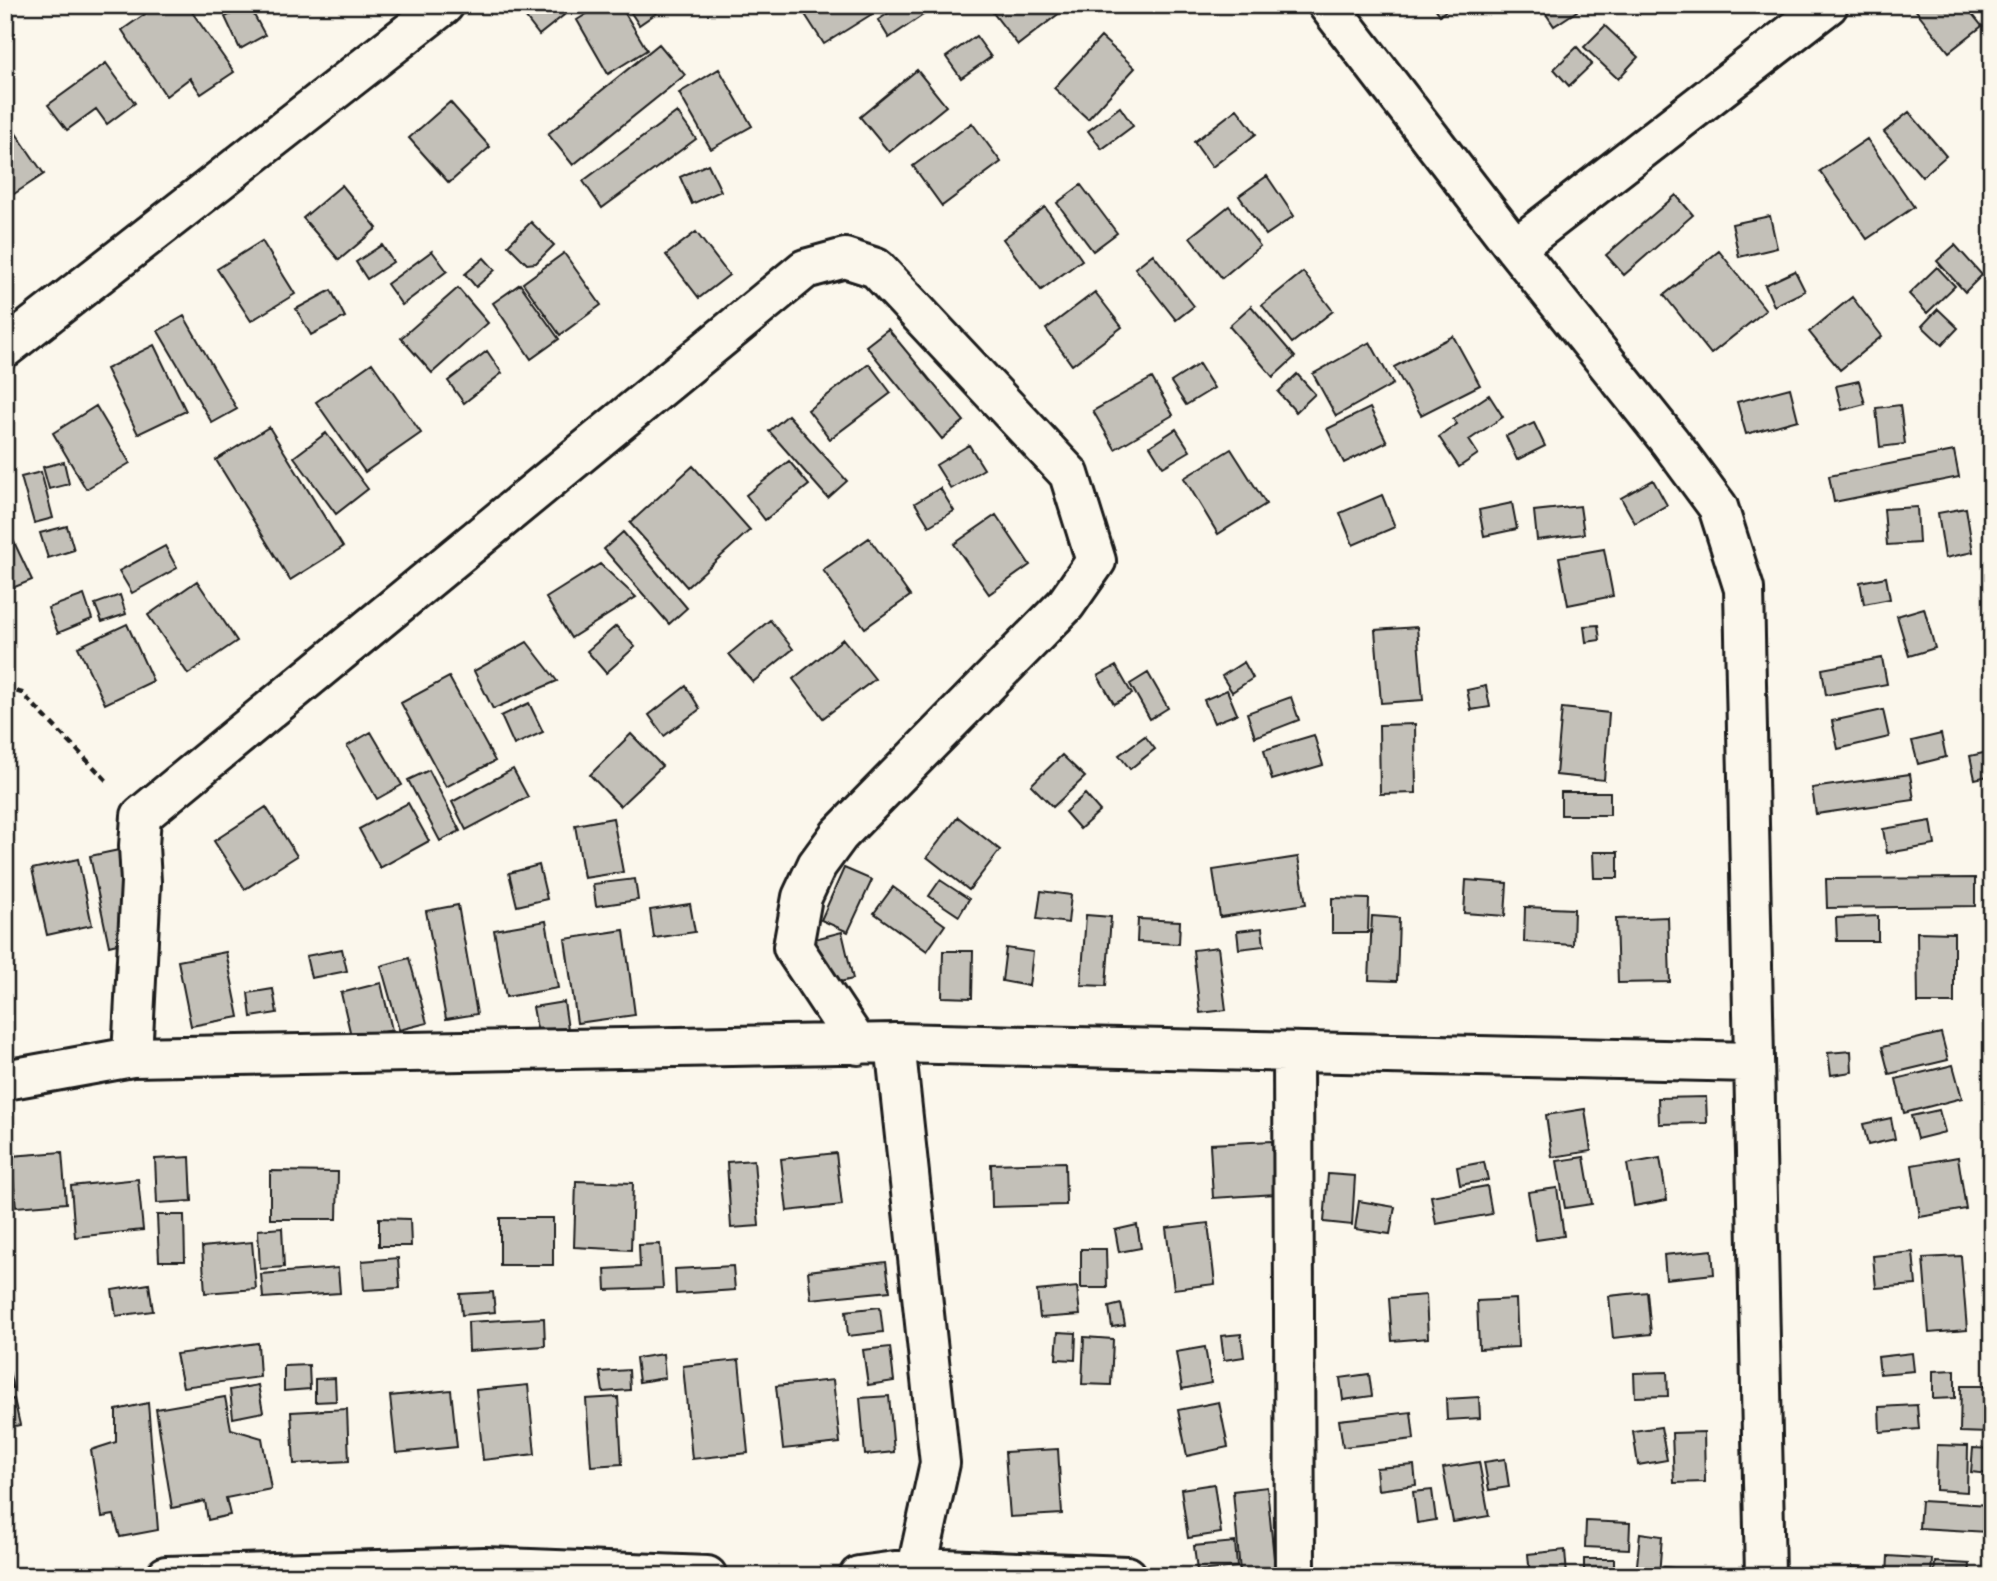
<svg xmlns="http://www.w3.org/2000/svg" width="1997" height="1581" font-family="Caveat,sans-serif">
	<style>
		.building { fill: #c3c0b8; stroke: #1c1c1c; stroke-width: 2 }
		.lines { fill: none; stroke-linecap: round; stroke-linejoin: round }
		.minor-casing { stroke: #1c1c1c; stroke-width: 44 }
		.path { stroke: #1c1c1c; stroke-width: 4.5; stroke-dasharray: 7 5; stroke-linecap: butt }
		.minor { stroke: #fbf7ec; stroke-width: 38 }
	</style>
	<rect width="100%" height="100%" fill="#fbf7ec"/>
	<filter id="ink" filterUnits="userSpaceOnUse"><feTurbulence type="fractalNoise" baseFrequency=".0143" numOctaves="2"/><feDisplacementMap in="SourceGraphic" scale="14" xChannelSelector="R" yChannelSelector="G"/><feConvolveMatrix kernelMatrix="1 2 1 2 8 2 1 2 1" color-interpolation-filters="sRGB"/></filter>
	<g filter="url(#ink)">
		<path class="building" d="M158,5h29l47,67 -33,22 -11,-16 -24,18 -44,-66z
			M236,5h37l-19,10 11,20 -25,14 -15,-32 13,-6z
			M516,5h40l8,10 -25,20z
			M601,5h19l27,45 -39,24 -31,-54z
			M626,5h42l-29,20z
			M799,5h67l6,9 -48,30z
			M901,5h33l1,2 -46,31 -11,-18z
			M987,5h83l-52,40z
			M1433,5h21l-14,10z
			M1540,5h33l4,6 -23,15z
			M1918,5h47l17,21 -33,26 -35,-44z
			M1605,26l33,31 -20,22 -34,-32z
			M976,36l15,21 -30,21 -15,-21z
			M1101,37l34,31 -47,51 -34,-31z
			M659,44l26,31 -112,90 -25,-31z
			M1577,47l15,17 -23,22 -15,-17z
			M106,63l29,40 -28,21 -11,-15 -29,21 -19,-25z
			M719,69l33,57 -41,23 -32,-56z
			M917,70l29,36 -57,46 -29,-35z
			M450,102l40,45 -41,36 -40,-45z
			M1120,107l13,19 -31,23 -14,-18z
			M1237,109l19,25 -44,33 -18,-25z
			M677,112l19,27 -94,69 -19,-27z
			M1909,112l37,44 -24,21 -38,-45z
			M972,123l29,39 -59,44 -29,-40z
			M13,129l31,45 -39,26v-66z
			M1867,139l47,68 -47,32 -47,-68z
			M708,164l13,27 -29,13 -12,-27z
			M1267,176l27,40 -28,19 -27,-39z
			M342,185l35,43 -38,32 -36,-42z
			M1081,185l36,48 -24,18 -36,-48z
			M1676,195l17,20 -69,60 -18,-20z
			M1229,206l31,40 -38,32 -32,-41z
			M1045,207l37,53 -41,30 -38,-51z
			M1770,216l7,32 -38,9 -7,-33z
			M531,222l23,23 -18,18 -9,1 -19,-19z
			M696,232l33,43 -30,23 -33,-43z
			M262,241l33,53 -44,27 -34,-52z
			M382,245l11,17 -26,17 -11,-17z
			M1955,245l27,30 -17,17 -28,-31z
			M432,251l15,20 -45,34 -15,-21z
			M1719,251l47,59 -55,44 -47,-59z
			M564,253l37,52 -41,30 -37,-52z
			M1153,254l41,52 -18,14 -41,-52z
			M484,258l11,12 -19,17 -11,-13z
			M1937,267l18,19 -28,27 -18,-19z
			M1795,271l10,20 -31,15 -9,-21z
			M1303,272l30,39 -41,32 -30,-38z
			M520,284l39,55 -28,20 -38,-56z
			M458,288l30,35 -56,50 -31,-35z
			M331,290l14,27 -34,18 -15,-26z
			M1095,292l27,35 -50,38 -26,-36z
			M1852,297l30,39 -42,34 -31,-38z
			M1251,306l44,51 -22,20 -44,-51z
			M1938,309l20,19 -16,17 -20,-19z
			M184,316l53,93 -25,14 -54,-92z
			M888,329l76,92 -22,18 -76,-93z
			M1453,336l27,49 -59,30 -27,-48z
			M1370,342l23,42 -57,32 -23,-42z
			M154,345l32,66 -48,23 -32,-65z
			M487,351l15,22 -38,30 -16,-22z
			M372,363l49,70 -56,39 -49,-70z
			M869,364l22,29 -61,46 -22,-29z
			M1199,364l15,24 -28,17 -15,-23z
			M1297,374l18,20 -19,18 -18,-20z
			M1152,378l21,37 -58,34 -22,-38z
			M1859,381l6,23 -23,6 -6,-24z
			M1790,388l8,32 -52,14 -9,-32z
			M1489,395l14,22 -34,23 9,14 -19,13 -20,-30 18,-13 -4,-5z
			M1900,405l5,39 -25,3 -4,-39z
			M96,406l34,57 -44,26 -33,-56z
			M1370,408l17,34 -43,21 -17,-34z
			M788,415l59,66 -19,17 -59,-67z
			M1534,423l11,23 -28,14 -11,-24z
			M269,427l74,120 -53,33 -74,-120z
			M1176,429l14,22 -27,16 -13,-21z
			M326,433l42,56 -32,25 -42,-57z
			M969,445l15,24 -33,20 -15,-24z
			M1231,449l35,55 -48,30 -34,-56z
			M1954,451l5,26 -125,25 -5,-26z
			M789,461l20,24 -44,35 -19,-25z
			M64,462l5,22 -20,5 -6,-22z
			M693,466l57,64 -63,57 -57,-64z
			M41,472l12,46 -19,5 -13,-46z
			M1653,480l14,25 -32,18 -14,-25z
			M940,488l14,23 -25,15 -14,-23z
			M1382,495l13,32 -42,18 -13,-32z
			M1512,503l5,26 -33,7 -5,-26z
			M1580,506l4,28 -47,6 -3,-29z
			M1917,507l2,36 -32,2 -3,-36z
			M1966,508l7,44 -28,6 -7,-45z
			M996,515l34,50 -41,29 -35,-50z
			M5,523l27,57 -27,11z
			M67,526l7,24 -26,8 -8,-25z
			M623,532l64,76 -18,16 -65,-75z
			M869,538l41,58 -45,32 -42,-58z
			M165,546l12,22 -45,25 -13,-22z
			M1604,549l9,47 -45,9 -9,-48z
			M600,564l36,33 -65,41 -25,-40z
			M1886,577l4,22 -26,5 -4,-22z
			M197,581l40,60 -49,33 -40,-59z
			M84,595l8,24 -34,14 -10,-25z
			M120,595l6,19 -24,8 -7,-18z
			M1924,608l11,40 -26,8 -12,-40z
			M770,620l23,29 -40,33 -24,-28z
			M127,624l26,57 -48,23 -27,-57z
			M1598,625l2,15 -14,2 -2,-16z
			M616,626l19,21 -29,26 -19,-22z
			M1417,627l6,73 -42,3 -6,-73z
			M843,639l32,40 -52,39 -30,-39z
			M527,642l30,39 -64,28 -19,-38z
			M1882,658l5,26 -61,11 -4,-26z
			M1244,662l9,16 -21,14 -10,-16z
			M1116,666l16,28 -18,10 -16,-28z
			M1148,673l20,35 -18,11 -20,-35z
			M449,677l46,84 -49,26 -45,-84z
			M686,686l14,23 -36,27 -15,-21z
			M1486,686l4,21 -19,3 -4,-20z
			M1227,690l10,24 -23,9 -10,-23z
			M1291,697l8,23 -44,17 -8,-24z
			M529,703l14,29 -29,13 -13,-29z
			M1992,707v19l-9,-14z
			M1562,708l47,5 -5,67 -48,-5z
			M1883,710l6,27 -51,12 -6,-28z
			M1415,724l1,69 -36,1 -1,-69z
			M371,732l31,53 -25,14 -30,-53z
			M631,734l31,32 -42,40 -30,-31z
			M1941,734l5,23 -28,7 -6,-23z
			M1314,735l9,30 -51,15 -8,-30z
			M1145,736l10,13 -25,20 -11,-14z
			M1992,751v24l-17,4 -5,-23z
			M1062,755l23,22 -32,30 -22,-22z
			M513,769l15,28 -62,33 -14,-28z
			M429,770l31,61 -20,10 -32,-61z
			M1910,774l4,26 -98,14 -4,-26z
			M1561,792h49v23h-49z
			M1085,794l15,17 -20,18 -15,-17z
			M408,803l21,38 -49,27 -21,-39z
			M266,807l31,49 -52,33 -31,-48z
			M958,817l42,33 -31,40 -42,-33z
			M613,818l10,54 -39,6 -9,-53z
			M1931,821l4,24 -48,8 -4,-24z
			M119,850l18,89 -28,7 -19,-90z
			M1593,852h25v26h-24z
			M1298,857l8,47 -86,13 -7,-47z
			M78,859l14,66 -45,10 -15,-66z
			M539,865l8,34 -30,7 -8,-33z
			M844,868l28,12 -24,52 -27,-12z
			M1975,878v28l-148,2 -1,-29z
			M635,879l3,21 -42,6 -3,-22z
			M940,880l29,19 -10,17 -30,-20z
			M1466,880l41,3 -2,33 -41,-3z
			M893,887l52,38 -18,26 -53,-38z
			M1041,891l30,4 -3,28 -31,-4z
			M1332,898l37,1 -1,34h-36z
			M690,904l5,28 -41,6 -4,-28z
			M458,905l19,109 -31,5 -20,-108z
			M1525,907l49,2 -1,36 -49,-3z
			M1086,915l25,2 -5,69 -25,-1z
			M1372,916l27,2 -2,63 -28,-1z
			M1878,916v25h-41l-1,-23z
			M1668,917l2,65 -52,1 -2,-64z
			M1138,919l42,2 -1,23 -42,-2z
			M546,921l12,67 -52,9 -12,-67z
			M1262,928l2,18 -25,3 -2,-18z
			M624,930l11,85 -58,8 -12,-84z
			M842,932l11,47 -31,7 -11,-46z
			M1917,932l37,1v70h-36z
			M1218,947l8,63 -26,3 -7,-63z
			M1006,948l27,4 -4,34 -27,-5z
			M342,949l5,22 -36,7 -5,-22z
			M943,951h30l-1,47 -30,-1z
			M226,952l13,65 -48,9 -13,-65z
			M409,958l18,65 -28,7 -18,-64z
			M381,983l11,47 -40,10 -11,-47z
			M273,989l4,24 -26,4 -3,-24z
			M564,1002l4,27 -30,5 -5,-27z
			M1941,1033l7,27 -59,14 -7,-27z
			M1851,1051l1,21 -21,3 -3,-22z
			M1953,1065l9,33 -58,15 -8,-34z
			M1706,1097l1,26 -48,1 -1,-26z
			M1585,1109l6,42 -39,6 -6,-42z
			M1939,1110l6,22 -28,7 -6,-23z
			M1891,1118l4,21 -27,6 -5,-21z
			M1272,1141l4,53 -63,4 -3,-54z
			M62,1152l4,51 -50,4 -5,-51z
			M836,1153l6,52 -55,6 -6,-52z
			M190,1157l2,44 -35,2 -2,-44z
			M1584,1157l8,47 -27,4 -8,-47z
			M1958,1157l8,52 -46,8 -8,-52z
			M1660,1158l7,42 -33,6 -7,-42z
			M754,1160l5,66 -28,2 -4,-66z
			M1065,1162l1,43 -74,2 -1,-43z
			M1484,1162l4,18 -28,5 -3,-18z
			M270,1171l68,1 -1,47h-67z
			M1328,1174l27,2 -3,49 -28,-3z
			M138,1179l5,51 -68,7 -4,-51z
			M576,1181l57,2 -2,67 -57,-3z
			M1487,1186l5,28 -56,10 -5,-28z
			M1557,1188l7,48 -28,4 -8,-48z
			M1359,1201l36,6 -5,27 -35,-5z
			M157,1215h27l1,46h-26z
			M379,1218l31,1 1,27h-32z
			M500,1218h53v47h-53z
			M1208,1223l7,61 -41,5 -8,-61z
			M1137,1225l4,23 -22,4 -4,-22z
			M282,1228l2,39 -24,2 -2,-39z
			M252,1242l4,47 -51,4 -3,-46z
			M660,1244l3,44 -57,2 -1,-21 35,-2 -1,-22z
			M1081,1249h25l1,39h-26z
			M1712,1250l2,24 -48,5 -2,-24z
			M1913,1252l3,33 -40,3 -3,-32z
			M1961,1256l6,74 -38,3 -6,-75z
			M398,1258l2,30 -36,2 -2,-29z
			M886,1262l4,29 -79,8 -3,-28z
			M733,1266l2,24 -59,4 -1,-25z
			M338,1268l2,25 -77,5 -2,-24z
			M149,1284l4,27 -37,5 -4,-26z
			M1077,1287l3,28 -40,3 -3,-27z
			M493,1292l2,20 -33,3 -2,-21z
			M1647,1292l4,42 -38,4 -4,-42z
			M1426,1295l2,43 -36,3 -3,-43z
			M1516,1299l2,48 -39,2 -2,-48z
			M1121,1304l4,21 -13,2 -3,-20z
			M880,1307l3,25 -35,4 -2,-25z
			M544,1318l1,28 -76,5 -1,-29z
			M1058,1332l18,1 -1,27 -19,-1z
			M1241,1334l3,23 -20,3 -3,-24z
			M1084,1337l29,2 -2,46 -29,-1z
			M258,1343l2,34 -77,10 -7,-33z
			M890,1347l4,34 -26,4 -5,-35z
			M1205,1347l6,36 -29,6 -6,-37z
			M1912,1353l2,18 -34,3 -2,-17z
			M663,1354l2,24 -26,4 -3,-24z
			M739,1360l9,93 -56,6 -9,-93z
			M5,1362h2l6,26 -8,1z
			M309,1365l1,24 -26,2v-25z
			M629,1370l1,20 -27,2 -3,-20z
			M1955,1370v28l-22,1v-28z
			M1667,1372l1,24 -33,1 -1,-24z
			M1369,1374l3,22 -29,4 -3,-22z
			M335,1378l1,23 -21,1v-23z
			M833,1380l7,63 -57,6 -7,-63z
			M258,1385l5,27 -30,6 -3,-28z
			M528,1385l7,69 -52,6 -7,-70z
			M1961,1386h29l-1,47 -29,-1z
			M451,1390l6,57 -61,6 -6,-57z
			M889,1396l5,56 -29,3 -5,-57z
			M225,1397l6,32 31,9 9,51 -45,9 4,17 -22,5 -3,-19 -33,7 -16,-99z
			M618,1397l4,67 -31,2 -5,-67z
			M1479,1397l1,21 -33,2 -1,-21z
			M14,1399l6,26 -15,3v-27z
			M1219,1402l9,45 -41,9 -9,-46z
			M148,1403l10,127 -38,7 -6,-22 -12,2 -11,-67 25,-8v-32z
			M1917,1405l2,24 -39,3 -1,-25z
			M347,1409l2,52 -55,3 -3,-52z
			M1411,1412l3,27 -71,8 -4,-27z
			M1661,1427l6,33 -29,5 -5,-34z
			M1704,1432l1,50 -31,1 -2,-50z
			M1937,1445l31,1 -1,46 -31,-2z
			M1973,1448l19,1 -3,25 -18,-2z
			M1058,1449l4,65 -52,3 -5,-65z
			M1505,1459l4,28 -20,3 -5,-28z
			M1479,1462l10,54 -36,6 -10,-54z
			M1414,1465l2,20 -38,5 -2,-22z
			M1214,1484l7,49 -33,5 -7,-49z
			M1267,1487l8,82 -35,3 -7,-81z
			M1432,1490l4,30 -19,3 -4,-31z
			M1921,1501l69,4 -2,27 -69,-4z
			M1586,1521l44,2 -1,26 -44,-2z
			M1640,1533l22,3 -3,40h-23z
			M1235,1542l2,25 -40,4 -3,-25z
			M1565,1550l2,26h-37l-2,-22z
			M1888,1556l44,3 -1,17h-44z
			M1584,1559h30v17h-30z
			M1935,1562l35,2 -1,12h-35z
			M1852,1566l33,2 -1,8h-33z
			M1664,1567l19,2 -1,7h-19z"/>
		<g class="lines">
			<g class="minor-casing">
				<path id="minor" d="M1328,5l187,243 155,194 48,65 26,82 21,987
					M1515,248l313,-243
					M5,348l439,-343
					M1293,1052l2,524
					M132,1057l9,-175 -2,-36 2,-30 664,-547 40,-11 31,10 193,206 27,87 -30,43 -227,231 -22,30 -15,32 -9,50 65,98
					M5,1080l127,-23 763,-14 858,19
					M917,1568l210,8
					M166,1576l318,-9 223,9
					M859,1576l58,-8 23,-105 -45,-420"/>
			</g>
			<path class="path" d="M5,688l17,5 87,90"/>
			<use href="#minor" class="minor"/>
		</g>
	</g>
	<rect width="1997" height="1581" fill="none" stroke="#fbf7ec" stroke-width="28"/>
	<rect x="14" y="14" width="1969" height="1553" fill="none" stroke="#1c1c1c" stroke-width="2.5" filter="url(#ink)"/>
</svg>
